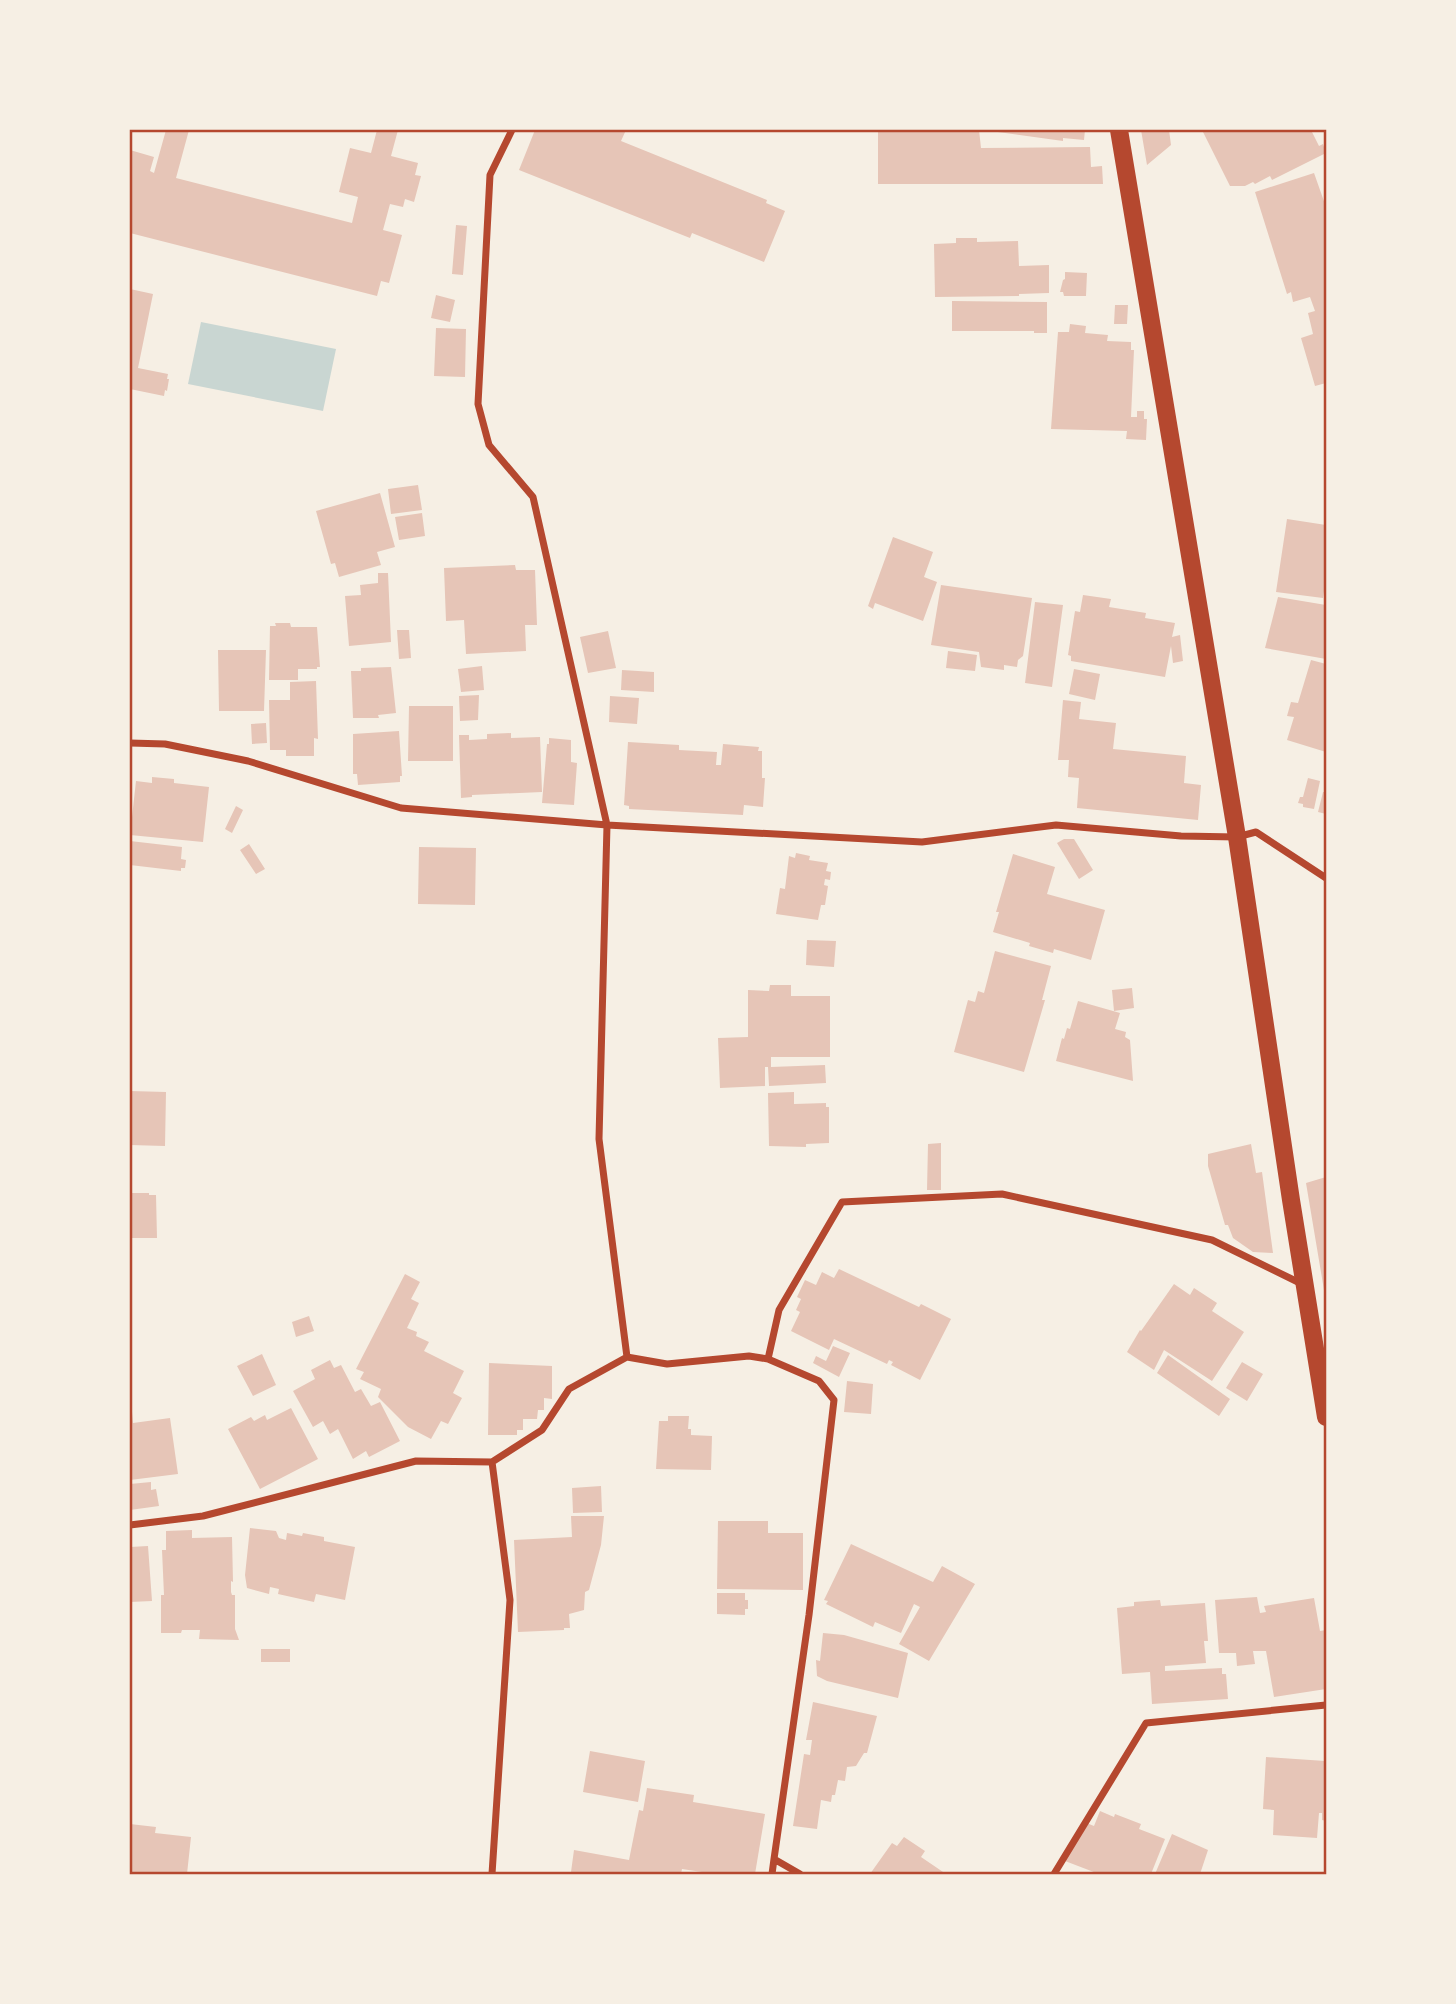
<svg xmlns="http://www.w3.org/2000/svg" width="1456" height="2004" font-family="Signika,sans-serif">
	<style>
		.water { fill: #c9d6d2 }
		.building { fill: #e6c5b7 }
		.lines { fill: none; stroke-linecap: round; stroke-linejoin: round }
		.minor { stroke: #b5482f; stroke-width: 7 }
		.primary { stroke: #b5482f; stroke-width: 18 }
		.neatline { fill: none; stroke: #b5482f; stroke-width: 2.5 }
	</style>
	<rect width="100%" height="100%" fill="#f6efe4"/>
	<path class="water" d="M201,322l135,27 -13,62 -135,-27z"/>
	<path class="building" d="M166,130h23l-13,48 176,45 6,-26 -19,-5 11,-44 21,5 6,-23h21l-7,26 27,7 -3,12 6,1 -7,26 -9,-3 -2,8 -13,-3 -7,26 19,5 -13,48 -8,-2 -4,15 -247,-63v-83l24,7 -4,14 4,2z
		M535,130h91l-5,11 146,59 -1,3 19,8 -21,51 -72,-29 -2,5 -171,-68z
		M878,130h101l2,18 109,-1 1,20 11,-1 1,18h-225z
		M983,130h102l-1,10 -21,-2v3z
		M1141,130h28l2,15 -24,20z
		M1202,130h109l8,16 4,-2 3,9 -54,27 -2,-4 -15,8 -2,-2 -8,4h-15z
		M1314,173l12,34v176l-11,3 -14,-48 12,-4 -5,-21 7,-2 -5,-14 -17,5 -2,-10 -4,2 -32,-102z
		M456,225l11,1 -4,49 -11,-1z
		M956,238h21v4l41,-1 1,25 30,-1v28l-30,1v2l-84,1 -1,-53 22,-1z
		M1065,272l22,1 -1,23h-22l-1,-4h-3l3,-12 2,-1z
		M130,289l23,5 -15,74 30,6 -1,5h2l-2,12 -2,-1 -1,6 -34,-7z
		M436,295l19,5 -5,22 -19,-4z
		M952,301l95,1v31h-13v-2h-82z
		M1115,305h13l-1,19h-13z
		M1070,324l16,2 -1,7 23,2 -1,6 24,1v8h3l-3,67h6v-6h7v8h3l-1,21 -20,-1 1,-8 -76,-2 7,-97h11z
		M436,328l30,1 -1,48 -31,-1z
		M418,485l4,25 -31,4 -3,-25z
		M380,493l15,54 -18,5 4,13 -42,12 -4,-14 -4,1 -15,-53z
		M422,513l3,23 -26,4 -4,-23z
		M1287,519l39,6v52l-3,21 -47,-6z
		M893,537l40,15 -9,25 13,5 -14,39 -48,-18 -2,6 -5,-3z
		M515,565l1,5h19l2,55h-12l1,26 -60,3 -2,-34 -18,1 -2,-53z
		M378,573h10l3,69 -42,4 -4,-50 16,-1 -1,-10 18,-2z
		M941,585l91,13 -9,58 -5,4 -1,7 -13,-2v5l-23,-3 -2,-15 -48,-7z
		M1083,595l28,4 -2,8 37,6 -1,5 30,5 -3,14 8,-2 3,26 -10,2 -2,-17 -6,31 -94,-16v-5l-3,-1 7,-44 5,1z
		M1278,597l48,8v54l-61,-11z
		M1035,602l28,3 -11,82 -27,-4z
		M275,623h15l1,4h26l3,40h-3v2h-19v11h-29l1,-54h6z
		M397,630h12l2,28 -12,1z
		M608,631l8,37 -28,5 -8,-36z
		M218,650h48l-2,61h-45z
		M948,651l29,4 -2,16 -29,-3z
		M1311,660l15,4v88l-39,-12 7,-23 -7,-1 4,-14 7,1z
		M482,666l2,24 -23,2 -3,-23z
		M391,667l5,46 -18,2 1,3h-26l-2,-47h10v-3z
		M1074,669l26,5 -5,26 -26,-6z
		M622,670l32,2v20l-33,-2z
		M316,681l2,58 -4,-1v18h-28v-6h-16l-1,-50h21v-18z
		M479,695l-1,25 -18,1 -1,-25z
		M610,696l29,2 -2,26 -28,-2z
		M1063,700l18,2 -2,17 37,4 -3,26 73,7 -2,27 17,2 -3,35 -121,-12 2,-30 -11,-1 1,-17h-11z
		M409,706h44v55h-45z
		M266,723l1,20 -15,1 -1,-20z
		M399,731l3,45h-2v6l-42,3 -1,-11h-4v-40z
		M511,733v5l29,-1 2,55 -70,3v2l-11,1 -2,-63h10v5l18,-1v-5z
		M549,738l22,2v22l6,1 -3,42 -32,-2 5,-59h2z
		M628,742l51,3v5l38,2 -1,13h5l2,-21 36,3 -1,4h4v27h3l-2,29 -19,-2 -1,10 -114,-6v-3l-5,-1z
		M152,777l22,2v4l35,4 -6,55 -73,-7 6,-54 16,2z
		M1308,778l12,3 -6,28 -11,-2v-3l-5,-1 2,-6h3z
		M1323,792h3v22l-8,-2z
		M236,806l7,4 -11,23 -7,-4z
		M1064,839h10l19,31 -14,9 -22,-36z
		M130,841l52,6 -1,12 5,1 -1,8h-4v3l-51,-6z
		M249,844l16,25 -9,5 -16,-24z
		M419,847l57,1 -1,57 -57,-1z
		M796,853l14,3 -1,4 19,3 -2,8 5,1 -1,8 -5,-1 -1,6 4,1 -3,19h-4l-3,15 -42,-6 4,-26 5,1 4,-33 6,2z
		M1013,854l42,13 -8,27 58,16 -14,50 -37,-11 -1,4 -24,-7 1,-3 -37,-11 6,-20h-3z
		M807,940l29,1 -2,26 -28,-2z
		M995,951l56,15 -9,34h3l-21,72 -70,-20 14,-52 7,2 3,-11 6,2z
		M770,985h21v11h39v61h-59v10l54,-2 1,18 -57,3 -1,-19h-3v19l-45,2 -2,-50 30,-1v-47l21,1z
		M1132,988l2,20 -20,3 -2,-21z
		M1078,1001l42,12 -5,16 11,3 -1,5 5,3 3,41 -77,-20 6,-23 2,1 3,-11 3,1z
		M130,1091l36,1 -1,54 -35,-1z
		M794,1092v12l32,-1v4h3v36l-23,1v3l-37,-1 -1,-53z
		M941,1143v47h-14l1,-46z
		M1251,1144l5,29 6,-1 11,81 -20,-1 -20,-14 -5,-13h-3l-17,-59v-12z
		M1326,1177v119h-1l-19,-113z
		M130,1193h19v2h7l1,43h-27z
		M839,1269l80,38 2,-3 30,15 -31,61 -29,-15 2,-3 -4,-2 -2,4 -53,-25 -5,11 -38,-19 9,-19 -4,-2 5,-11 -4,-2 8,-17 11,5 6,-13 12,6z
		M405,1274l15,8 -9,17 8,4 -12,25 10,4 -1,4 13,6 -5,9 40,20 -11,22 9,5 -14,26 -7,-3 -10,18 -23,-12 -30,-30 3,-8 -21,-10 4,-7 -8,-3z
		M1174,1284l16,11 4,-7 23,15 -5,8 32,21 -32,49 -48,-31 -10,20 -27,-18 13,-22 1,1z
		M309,1316l5,15 -18,6 -4,-15z
		M833,1346l17,7 -11,24 -26,-14 3,-7 10,5z
		M262,1354l14,31 -23,11 -16,-30z
		M1168,1355l62,44 -11,17 -62,-43z
		M330,1360l4,8 7,-3 14,27 6,-3 10,17 9,-4 20,39 -31,16 -3,-6 -13,8 -15,-30 -8,5 -7,-13 -10,6 -20,-36 22,-12 -4,-9z
		M1242,1362l21,12 -16,27 -21,-13z
		M489,1363l63,3v33l-8,-1v12h-6l-1,9h-14v11h-6v5h-29z
		M847,1381l26,3 -2,30 -27,-2z
		M291,1408l27,51 -58,30 -32,-60 23,-12 3,4 11,-6 2,5z
		M132,1412l1,11 37,-5 8,56 -48,6v-67z
		M668,1416h21l-1,13h3v6l21,1 -1,34 -55,-1 3,-48h9z
		M151,1482v8l5,-1 3,17 -29,4v-26z
		M601,1486l1,26 -29,1 -1,-25z
		M571,1516h33l-3,29 -12,45 -4,2 -1,18 -15,4 1,14h-6v2l-46,2 -4,-92 58,-3z
		M718,1521h50v12h35v57l-86,-1z
		M250,1528l26,3 3,7 7,2 1,-7 15,3 1,-3 21,4v4l31,6 -10,53 -29,-6 -2,8 -36,-8 1,-5 -9,-2 -1,7 -22,-6 -2,-13z
		M192,1530v8l40,-1 1,45 -2,-1v11l1,3h3v34l4,11 -40,-1 1,-9h-18l-1,3h-20v-38h3l-2,-45h4v-19z
		M851,1544l82,38 9,-16 33,18 -46,77 -30,-17 21,-37 -6,-3 -13,29 -26,-11 -2,5 -47,-23 2,-3 -4,-1z
		M148,1546l4,55 -22,1v-55z
		M717,1593h28v7h3v9h-3v6l-28,-1z
		M1257,1597l3,16 6,-1 -2,-6 50,-8 6,33 6,-1v59l-52,8 -8,-46h-13l2,13 -18,2 -1,-13h-17l-4,-53z
		M1160,1600l1,6 44,-3 3,38h-4l2,22 -41,3v5l57,-3v6h4l2,25 -76,5 -2,-32 -28,2 -5,-66 17,-2v-4z
		M823,1633l21,2 64,18 -10,45 -71,-17 -10,-5 -1,-16 4,1z
		M261,1649h29v13h-29z
		M813,1702l64,14 -10,37h-3l-8,13 -9,1 -2,14 -7,-1 -3,15h-3l-1,7 -10,-2 -4,29 -24,-3 11,-72 6,1 2,-15h-6z
		M590,1751l55,10 -7,41 -55,-10z
		M1266,1757l59,4 1,60 -4,-1v-7h-3l-2,25 -44,-3 1,-25 -11,-1z
		M647,1788l47,7 -1,7 72,12 -10,60h-40l-33,-5 -1,5h-103l-7,-2 3,-22 55,10 10,-50 4,1z
		M1100,1811l14,6 1,-3 26,10 -2,5 26,10 -14,35h-52l-34,-13 19,-39 10,4z
		M130,1824l26,3 -1,6 36,4 -4,37h-57z
		M1172,1834l36,16 -8,24h-45z
		M904,1837l21,14 -4,6 25,17h-76l22,-31 5,3z"/>
	<g class="lines">
		<path class="minor" d="M512,130l-22,45 -12,229 11,41 44,52 74,328 -8,314 28,218
			M130,743l35,1 83,17 153,47 206,17 315,17 134,-17 125,11 56,1 19,-5 70,46
			M768,1359l11,-49 63,-108 160,-8 210,46 90,44
			M130,1525l73,-9 213,-55 76,1 50,-32 27,-41 58,-32 40,7 82,-8 19,3 51,22 15,19 -25,215 -35,244 26,15
			M492,1874l18,-274 -18,-138
			M772,1874l2,-15
			M1054,1874l92,-151 180,-18"/>
		<path class="primary" d="M1119,130l118,707 54,363 35,217"/>
	</g>
	<rect width="1456" height="2004" fill="none" stroke="#f6efe4" stroke-width="262"/>
	<rect x="131" y="131" width="1194" height="1742" class="neatline"/>
</svg>
